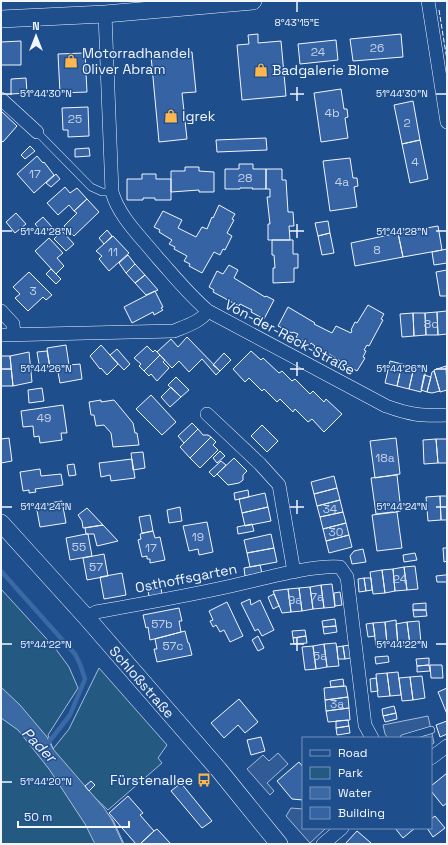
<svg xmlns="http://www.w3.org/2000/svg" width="448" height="845" font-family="'Space Grotesk',sans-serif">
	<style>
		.green { fill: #245a82; stroke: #a8bbd7 }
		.parking { fill: #305b95; stroke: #a8bbd7 }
		.water { fill: #3b69a3; stroke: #a8bbd7 }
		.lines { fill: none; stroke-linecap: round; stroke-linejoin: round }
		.stream { stroke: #3b69a3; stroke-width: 4.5 }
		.building { fill: #3563a3; stroke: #f2f6ff }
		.service-casing { stroke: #f2f6ff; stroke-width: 8 }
		.minor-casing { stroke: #f2f6ff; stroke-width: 14 }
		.tertiary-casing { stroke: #f2f6ff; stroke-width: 18 }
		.service { stroke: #1f4e8c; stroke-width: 7 }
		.minor { stroke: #1f4e8c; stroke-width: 13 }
		.tertiary { stroke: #1f4e8c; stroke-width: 17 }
		.fence { stroke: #f2f6ff; stroke-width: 1; stroke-dasharray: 5 2; stroke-linecap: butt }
		.ticks { fill: none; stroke: #f2f6ff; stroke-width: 1.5 }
		.labels { text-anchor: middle; stroke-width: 3; stroke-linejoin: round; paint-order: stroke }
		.number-label { font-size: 12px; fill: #c3d1e8 }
		.poi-label { font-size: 14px; fill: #f2f6ff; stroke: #1f4e8c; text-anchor: start }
		.street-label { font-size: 14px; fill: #f2f6ff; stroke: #1f4e8c }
		.water-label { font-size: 15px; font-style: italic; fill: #f2f6ff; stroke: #1f4e8c }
		.ticks-label { font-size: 10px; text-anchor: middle; fill: #f2f6ff; stroke: #1f4e8c; stroke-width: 3; stroke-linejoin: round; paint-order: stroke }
	</style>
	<rect width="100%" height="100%" fill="#1f4e8c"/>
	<path class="green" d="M1,589l54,59 14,19 9,21 -30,47 5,14 16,-20 30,-61 68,77 -9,13 4,5 -54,47 -16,-15 21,25 11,24h-123z"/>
	<path class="parking" d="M428,716l6,27 -3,2v-7h-43l-3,-4 -2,-9z
		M278,753l10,11 -21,19 7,8 -4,4 -23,-26 16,-14 6,6z
		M291,808l12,1v19h22v1l-15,14 -24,-27z"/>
	<path class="water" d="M1,687l19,18 27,32 6,12 51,59 8,12 11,24h-28l-10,-20 -36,-55 -31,-39 -17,-12z"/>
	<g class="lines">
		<path class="stream" d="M1,571l74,83 5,10 5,15 -15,36 -21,27 -4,3"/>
	</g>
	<path class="building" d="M258,34v9l23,-2 5,55 -44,4 -5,-55 12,-1 -1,-9z
		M401,34l2,23 -50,4 -3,-22z
		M336,40l2,20 -38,4 -2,-20z
		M21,41v24h-20v-23z
		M192,52l4,40 -14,1 5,46 -28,3 -8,-86z
		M85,53l2,39 -27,1 -2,-39z
		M26,78l1,15 -16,1v-15z
		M341,89l3,20h3l1,8 -3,1 3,20 -27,4 -7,-49z
		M413,101l7,39 -18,4 -8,-39z
		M88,107l1,29 -21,1v-7h-5l-1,-22z
		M1,111l16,15 -14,16 -2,-2z
		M266,138l1,12 -50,2 -1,-12z
		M420,140l8,39 -18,4 -8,-39z
		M30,146l5,5 -10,8 -4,-4z
		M89,148l1,8 -15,1v-8z
		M37,156l6,7 1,-1 10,13 -20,18 -17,-19z
		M350,158l3,20h4l1,8 -4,1 3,20 -27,4 -7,-50z
		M239,164h14v5h13v20h-14l1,-1h-13v1h-15v-20h14z
		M185,167h14v4l15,1v20h-15v-2l-28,2v-21h14z
		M266,169h16v11h4l2,32h5l1,14h-5l1,14h-22v-16h2l-3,-27h3v-8h-4z
		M56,174l4,5 -9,8 -5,-4z
		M142,174h14v5h15v21h-16v-2h-12v2h-16v-21h15z
		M65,187l5,6 7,-5 10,11 -13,12 -5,-6 -11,10 -11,-12z
		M87,199l12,13 -25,24 -10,-10 13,-13 -3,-2z
		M219,205l16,9 -3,5 2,1 -7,13 5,3 -7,14 -2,-1 -3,6 -6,-3 -12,21 -13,-7 1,-2 -6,-3 3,-5 -13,-7 1,-2 -6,-3 3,-4 -13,-8 1,-2 -6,-3 9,-16 19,9 -4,8 18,9 6,-10 5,2 5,-12 1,1z
		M16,213l10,11 -11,9 -9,-11z
		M43,217l9,10 -9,6 -8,-9z
		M328,221l2,12 -12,3 -3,-13z
		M438,226l4,24 -39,7 -5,-24z
		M107,230l5,6 -8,8 -5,-6z
		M62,231l12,13 -8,7 -12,-12z
		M330,233l4,20 -12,2 -4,-19z
		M398,233l5,24 -48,9 -4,-23z
		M113,236l16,17 -20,18 -10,-12 3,-3 -6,-5z
		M49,238l14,15 -6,5 7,8 -8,8 -21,-23z
		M272,240h21v14h5v14h-4v14l-21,1v-15h2l-1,-13h-2z
		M447,249v14l-13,2 -2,-13z
		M128,255l7,9 -9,9 -7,-10z
		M135,264l10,11 -10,8 -9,-10z
		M229,265l9,5 -4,8 31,19 1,-1 8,4 -10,19 -13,-7 1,-2 -12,-6 -1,2 -26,-14 1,-2 -5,-3 8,-16 6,3z
		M51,269l10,10 -5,5 -10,-10z
		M447,270v26h-7l-4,-24z
		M29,272l23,23 -6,5 -3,-3 -15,14 -13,-13 5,-4 -7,-7z
		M145,275l13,15 -12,5 -11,-12z
		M155,291l8,16 -2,1 2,2 -9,5 -1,-3 -21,11 -8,-16z
		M368,305l16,9 -3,5 2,1 -14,26 -2,-1 -3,5 2,1 -3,6 2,1 -8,13 -28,-17 -1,2 -14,-8 1,-2 -4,-3 -1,2 -14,-8 2,-3 -5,-2 -1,1 -14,-7 10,-19 27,16 -1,1 18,9 4,-7 15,7 1,-2 -1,-1 4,-8 2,1z
		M447,311v23l-9,1 -1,-23z
		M437,312l1,23h-12l-1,-22z
		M413,313h12l1,22 -12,1z
		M413,313l1,23 -12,1 -2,-23z
		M187,337l33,34 -4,4 -14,-16 -13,13 -10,-11 -7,7 -15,-16 14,-13 7,8z
		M66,345l3,20 11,-1 2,15 -22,4 -3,-16 -7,1 -3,-20z
		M101,345l17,19 -11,11 -6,-7 -1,1 -10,-13z
		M147,346l6,6 2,-2 5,5 -16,16 -5,-5 2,-2 -7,-6z
		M117,349l13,15 -6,6 -14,-15z
		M47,351l3,17 -10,2 -3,-18z
		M251,351l10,9 2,-2 16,15 3,-2 10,10 3,-2 15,15 3,-3 11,11 2,-3 16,15 -18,18 -12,-13 -4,3 -13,-13 -2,3 -13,-13 -3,3 -13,-13 -2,2 -13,-13 -4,4 -12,-13z
		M29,352l3,30 -19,4 -3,-30z
		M224,353l7,7 -11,11 -7,-6z
		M160,355l5,5 -2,2 6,6 -12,13 -6,-7 -2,2 -5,-5z
		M1,356h9l3,30h-12z
		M390,361l12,3 -5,22 -12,-3z
		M402,364l12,3 -5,22 -12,-3z
		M446,366l1,24 -7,2 -6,-22z
		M414,367l12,3 -5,22 -12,-3z
		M434,371l6,20 -8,2 -5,-1 5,-20z
		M424,375l7,2 -4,15 -6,-2z
		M176,377l13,13 -8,7 -13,-12z
		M171,387l10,10 -11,10 -9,-10z
		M42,388l2,13 -15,2 -1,-13z
		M151,395l25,27 -14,13 -26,-26z
		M101,400v2l13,-2 19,23 2,10h2l2,12 -26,2 -2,-14 -7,-8 -8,1 -2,-11h-3l-2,-13z
		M63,405l4,28h-6l1,7 -22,3 -1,-7 -5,1 -1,-11 -10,1 -2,-16z
		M192,423l6,6 -14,14 -6,-7z
		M262,425l16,16 -11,11 -16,-16z
		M198,429l5,6h5l3,2 -21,21 -10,-11z
		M211,437l5,5 -3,3 5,5 -18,18 -10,-10z
		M9,438l3,23 -11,2v-24z
		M396,438l4,36 -25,4 -5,-37z
		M436,439h11v24h-9z
		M436,439l2,24 -14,1 -1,-24z
		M220,451l5,5 -8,7 -4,-5z
		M143,452l2,16 -12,2 -2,-17z
		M234,458l13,13 -4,4v5l-4,3 -11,2 -11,-11z
		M132,459l3,19 -24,3 -1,-6 -9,2 -2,-14z
		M221,461l5,4 -12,12 -5,-5z
		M74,464l2,11 -7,1 -2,-11z
		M40,469l1,7 20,-2 2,11 -28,4 1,3 -7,1v-3l-6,1 -3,-19z
		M397,475l4,36 -25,3 -5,-36z
		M334,476l3,12 -23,6 -3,-12z
		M337,488l3,12 -23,6 -3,-12z
		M248,490l1,7 -14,3 -1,-7z
		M265,493l3,14 -26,6 -3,-14z
		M440,496h7v24h-6z
		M440,496l1,24 -13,1 -2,-24z
		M340,500l3,12 -23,5 -3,-11z
		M62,501l4,22 -26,4 -4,-22z
		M180,507l2,14 -13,2 -2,-13z
		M268,507l3,14 -26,5 -3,-13z
		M87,508l16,17 -20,3 -1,-7 -4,-6z
		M343,512l3,11 -23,6 -3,-12z
		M397,512l5,36 -25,3 -5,-36z
		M150,515l3,16 -11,2 -3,-16z
		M207,522l6,30 -14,3 -1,-6 -9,2 -6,-25z
		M346,523l3,12 -23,6 -3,-12z
		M252,524l2,7 -16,3 -1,-7z
		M103,525l15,16 -21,5 -3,-12h-8l-1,-6z
		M153,531l2,7 5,-1 5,23 -15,3v-4h-3v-3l-5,1 -4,-17 3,-1 -1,-5z
		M86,534h2l4,22 -22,4 -4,-22z
		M271,534l3,14 -27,5 -3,-13z
		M349,535l3,12 -23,6 -3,-12z
		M274,548l3,14 -27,5 -3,-14z
		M443,548h4v13l-3,1z
		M363,549l3,13 -14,2 -2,-8 4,-5z
		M415,553l2,7 -13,2 -1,-7z
		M104,554l4,22 -21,4 -4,-22z
		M260,565l2,8 -17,3 -1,-8z
		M415,566l3,23 -11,1 -3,-23z
		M404,567l3,23 -12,1 -2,-22z
		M393,569l2,22 -10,2 -3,-23z
		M382,570l3,23 -12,1 -3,-22z
		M122,573l4,22 -22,4 -4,-22z
		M445,575h2v7h-10l-1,-6z
		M364,578h7l1,12 -6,1z
		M364,578l2,13 -7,1 -1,-13z
		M332,584l3,23 -11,1 -3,-23z
		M321,585l3,23 -11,1 -3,-22z
		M310,587l3,22 -11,2 -3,-23z
		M161,588l1,7 -13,2 -1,-7z
		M299,588l3,23 -11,1 -3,-23z
		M288,589l3,23 -9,1 -9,-22z
		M340,592l2,13 -7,1 -1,-13z
		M274,594l5,12 -6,3 -5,-12z
		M250,599l1,6 9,-5 14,30 -12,6 -4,-7 -3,2 -14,-28z
		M227,602l16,34 -13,6 -6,-12 -4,2 -4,-7 -3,2 -3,-6 3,-1 -4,-9z
		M426,603v7h-13v-6z
		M179,608l3,13h-3l2,11 -31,8 -2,-13 -2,1 -3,-13z
		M413,610h13l1,6 -13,1z
		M335,619l1,7 -13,1 -1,-6z
		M396,620l2,23 -11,1 -2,-22z
		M419,621l2,22 -11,2 -3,-23z
		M385,622l2,22 -11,2 -3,-23z
		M407,622l3,23 -12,1 -2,-22z
		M373,623l2,13 -7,1 -2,-13z
		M336,626l1,6 -13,2 -1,-7z
		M305,630l1,6 -13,2 -1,-7z
		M185,631l3,12h1l3,12 -35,7 -3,-13h3l-2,-10z
		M258,636l6,12 -6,3 -6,-11z
		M306,636l1,7 -13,1 -1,-6z
		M336,643l3,23 -12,1 -3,-23z
		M324,644l3,23 -11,2 -3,-23z
		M350,645l1,13 -6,1 -2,-13z
		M313,646l3,23 -11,1 -3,-23z
		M343,646l2,13h-7l-1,-12z
		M388,656l1,6 -13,2 -1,-7z
		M429,658v7l-12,1 -1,-7z
		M429,665l1,6 -13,1v-6z
		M430,665h12l1,13h-12z
		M398,672l3,23 -11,1 -3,-23z
		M387,673l3,23 -12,1 -2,-23z
		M422,676l3,22 -12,2 -3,-23z
		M410,677l3,23 -11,1 -3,-23z
		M376,678l2,13 -7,1 -1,-13z
		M343,679l1,7 -13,1 -1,-6z
		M346,686l2,11 -23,3 -1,-12z
		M447,688v26l-9,-22z
		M348,697l1,11 -23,3 -1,-11z
		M239,699l19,23 -13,11 -7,-8 -14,13 -13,-15z
		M394,706l2,7 -13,3 -1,-7z
		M349,708l1,12 -22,2 -2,-11z
		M396,713l1,6 -12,3 -2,-6z
		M348,720l1,6 -13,2v-7z
		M447,721v13l-7,3 -4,-12z
		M349,726l1,7 -13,2 -1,-7z
		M261,737l4,14 -14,4 -4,-15z
		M299,762l4,5v33l-11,-1 -15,-18z
		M447,773v30l-4,3 -12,-15v-5z
		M91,781l4,4 -6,6 -4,-5z
		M181,783l31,38 -10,7 -31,-37z
		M128,796l15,17 -3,2 14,16 -14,13h-4l-27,-31z
		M435,816l10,12 -12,9 -6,-9h4v-9z
		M395,828h20l-12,10z
		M157,829l14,15h-31l14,-13z
		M357,831l14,12 -1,1h-25z"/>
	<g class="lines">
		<g class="service-casing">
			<path id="service" d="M37,132l54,55 11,5h10
				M404,738l27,-8"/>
		</g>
		<g class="minor-casing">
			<path id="minor" d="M428,1l19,121
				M105,14l7,178c7,25 29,45 45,65 17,19 32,38 51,54l178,95c25,9 35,10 61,9
				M1,99l36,33
				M1,311l12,13 1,10
				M1,335l173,-4c12,-5 26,-9 34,-20
				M207,414l53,50 19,21 15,87
				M87,618l9,-6c45,-8 90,-16 135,-26 32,-7 78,-21 109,-19l7,10 18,148 7,13
				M431,758l16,-12
				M323,844l19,-16"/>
		</g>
		<g class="tertiary-casing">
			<path id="tertiary" d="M1,19l104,-5 148,-13
				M1,523l86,95 132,152 60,74"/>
		</g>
		<use href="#service" class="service"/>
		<use href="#minor" class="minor"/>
		<use href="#tertiary" class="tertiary"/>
		<path class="fence" d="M439,10l8,50"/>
	</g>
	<path class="ticks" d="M297,2v10M297,87v14M2,94h10M290,94h14M436,94h10M297,224v14M2,231h10M290,231h14M436,231h10M297,362v14M2,369h10M290,369h14M436,369h10M297,500v14M2,507h10M290,507h14M436,507h10M297,637v14M2,644h10M290,644h14M436,644h10M2,782h10"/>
	<defs>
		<g id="shop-bare" transform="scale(1.08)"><path d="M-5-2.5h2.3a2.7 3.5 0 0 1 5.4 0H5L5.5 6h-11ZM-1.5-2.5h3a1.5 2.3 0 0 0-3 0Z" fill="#ffb74d" stroke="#1f4e8c" stroke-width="2.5" paint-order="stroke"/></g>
		<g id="bus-bare" transform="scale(1.08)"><path d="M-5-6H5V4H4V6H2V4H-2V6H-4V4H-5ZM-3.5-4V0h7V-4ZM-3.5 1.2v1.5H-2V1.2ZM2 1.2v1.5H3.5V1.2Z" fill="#ffb74d" stroke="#1f4e8c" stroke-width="2.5" paint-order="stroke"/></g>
	</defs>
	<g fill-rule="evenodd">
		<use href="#shop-bare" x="71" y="61"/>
		<use href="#shop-bare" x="261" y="70"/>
		<use href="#shop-bare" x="171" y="116"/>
		<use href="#bus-bare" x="204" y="780"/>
	</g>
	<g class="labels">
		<g class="number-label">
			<text x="377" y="52">26</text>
			<text x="318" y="56">24</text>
			<text x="332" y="117">4b</text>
			<text x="75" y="123">25</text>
			<text x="407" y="127">2</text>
			<text x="415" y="166">4</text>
			<text x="35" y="178">17</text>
			<text x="245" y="182">28</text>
			<text x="342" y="186">4a</text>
			<text x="377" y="254">8</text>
			<text x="113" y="256">11</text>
			<text x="33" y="295">3</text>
			<text x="431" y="328">8c</text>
			<text x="44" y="422">49</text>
			<text x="385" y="462">18a</text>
			<text x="330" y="513">34</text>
			<text x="336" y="536">30</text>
			<text x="198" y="541">19</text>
			<text x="79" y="551">55</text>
			<text x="151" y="552">17</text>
			<text x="96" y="571">57</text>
			<text x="400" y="583">24</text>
			<text x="317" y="601">7a</text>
			<text x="295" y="604">9a</text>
			<text x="162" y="628">57b</text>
			<text x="173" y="650">57c</text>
			<text x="320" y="660">5a</text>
			<text x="337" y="708">3a</text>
		</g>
		<g class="poi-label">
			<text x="82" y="58">Motorradhandel<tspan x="82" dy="16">Oliver Abram</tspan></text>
			<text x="272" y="75">Badgalerie Blome</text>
			<text x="182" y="121">Igrek</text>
			<text x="193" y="785" text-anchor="end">Fürstenallee</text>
		</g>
		<g class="street-label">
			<text transform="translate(290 337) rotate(28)" y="5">Von-der-Reck-Straße</text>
			<text transform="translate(186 578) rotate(-11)" y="5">Osthoffsgarten</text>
			<text transform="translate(142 682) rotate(49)" y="5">Schloßstraße</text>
		</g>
		<g class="water-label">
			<text transform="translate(39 745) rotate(45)" y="5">Pader</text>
		</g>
	</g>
	<g class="ticks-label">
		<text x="297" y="26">8°43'15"E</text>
		<text x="46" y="97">51°44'30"N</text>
		<text x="402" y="97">51°44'30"N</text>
		<text x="46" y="235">51°44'28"N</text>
		<text x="402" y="235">51°44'28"N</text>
		<text x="46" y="372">51°44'26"N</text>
		<text x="402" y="372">51°44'26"N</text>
		<text x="46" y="510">51°44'24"N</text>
		<text x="402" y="510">51°44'24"N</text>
		<text x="46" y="648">51°44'22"N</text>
		<text x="402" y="648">51°44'22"N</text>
		<text x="46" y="785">51°44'20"N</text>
	</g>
	<rect width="448" height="845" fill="none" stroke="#f2f6ff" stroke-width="4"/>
	<rect x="302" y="737" width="130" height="92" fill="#1f4e8c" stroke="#7391ba"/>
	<rect x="310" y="750" width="20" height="6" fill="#1f4e8c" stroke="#7391ba"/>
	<text x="338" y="757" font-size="12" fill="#f2f6ff">Road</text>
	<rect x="310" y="767" width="20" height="12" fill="#245a82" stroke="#7391ba"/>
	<text x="338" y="777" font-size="12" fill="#f2f6ff">Park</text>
	<rect x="310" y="787" width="20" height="12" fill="#3b69a3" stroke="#7391ba"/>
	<text x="338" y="797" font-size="12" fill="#f2f6ff">Water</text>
	<rect x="310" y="807" width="20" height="12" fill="#3563a3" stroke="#7391ba"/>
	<text x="338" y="817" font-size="12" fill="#f2f6ff">Building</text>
	<g transform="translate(36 36)" stroke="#1f4e8c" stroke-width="3" paint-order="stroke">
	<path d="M0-3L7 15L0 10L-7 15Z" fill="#f2f6ff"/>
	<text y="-6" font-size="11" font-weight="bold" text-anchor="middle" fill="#f2f6ff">N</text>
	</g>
	<path d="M18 821v6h111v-6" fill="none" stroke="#f2f6ff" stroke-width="2"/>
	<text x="24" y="821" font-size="12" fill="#f2f6ff" stroke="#1f4e8c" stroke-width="3" paint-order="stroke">50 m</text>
</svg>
